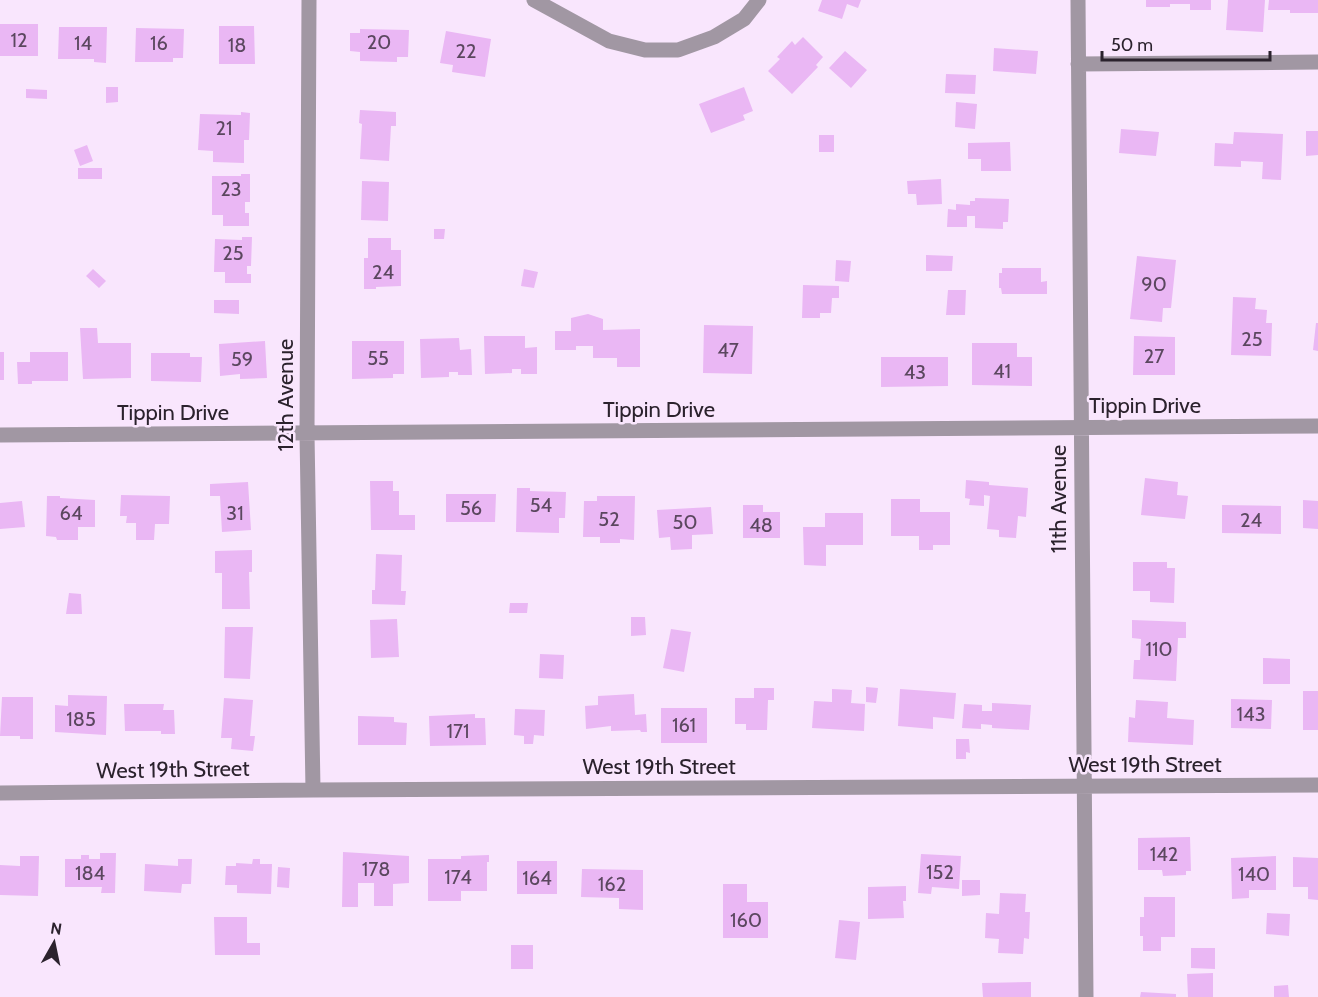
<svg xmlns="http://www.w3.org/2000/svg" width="1318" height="997" font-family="Cabin,sans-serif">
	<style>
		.building { fill: #eab7f4 }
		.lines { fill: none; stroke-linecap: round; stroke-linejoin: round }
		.minor { stroke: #a197a3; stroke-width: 15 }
		.labels { text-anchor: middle; stroke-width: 5; stroke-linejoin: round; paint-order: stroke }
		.number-label { font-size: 20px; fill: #5b475f }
		.street-label { font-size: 22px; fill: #2b222d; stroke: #f9e6fd }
	</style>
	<rect width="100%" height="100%" fill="#f9e6fd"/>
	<path class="building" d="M822,0h39l-3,8 -11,-4 -5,15 -24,-8z
		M1146,0h65v10h-21v-6h-20v3h-24z
		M1228,0h37l-2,32 -37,-2z
		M1269,0h49v13h-28v-3h-22z
		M0,24h38v32h-38z
		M219,26h35l1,38h-36z
		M59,27h48l-1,36 -12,-1v-3h-36z
		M136,28l48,1 -1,29h-10v4h-38z
		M360,29l49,1 -1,27h-11v5l-37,-1v-9l-10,-1v-18h10z
		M446,31l45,8 -6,38 -33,-5 1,-7 -13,-2z
		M803,37l20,20 -7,8 2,2 -26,27 -24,-23 12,-12 -3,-2 15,-16 3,4z
		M994,48l44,3 -2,23 -43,-3z
		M845,51l22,19 -16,18 -22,-20z
		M946,74l30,1 -1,19 -30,-1z
		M106,87h12v15l-12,1z
		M744,87l9,24 -10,4 2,5 -34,13 -12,-29z
		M26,89l21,1v9l-21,-1z
		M956,102l21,2 -2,25 -20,-2z
		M360,110l36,2v14h-5l-2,35 -29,-2 2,-35 -3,-1z
		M241,112l9,1 -1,27h-5v23l-31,-1v-11l-15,-1 2,-36 41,1z
		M1121,129l38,3 -3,24 -37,-3z
		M1306,131h12v24l-12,1z
		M1234,132l49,2 -2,46 -19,-1 1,-17 -22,-1v6l-27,-1 1,-23 18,1z
		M819,135h15v17h-15z
		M1010,142l1,29h-30v-12h-13v-16z
		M87,145l6,16 -13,5 -6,-16z
		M78,168h24v11h-24z
		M241,174h9v28h-5v11h4v13h-26v-11h-11v-39h29z
		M941,179l1,25 -25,1 -1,-11h-8l-1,-13z
		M362,181l27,1 -1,39 -27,-1z
		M975,198l34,1 -1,23h-5v7l-28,-1v-12h-8v11h-20l1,-18 8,1v-6l14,1v-4h5z
		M434,229h11l-1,10h-10z
		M242,237h10l-1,29h-4v8h4v9h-26v-11h-11l1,-33 27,1z
		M368,238h23v12h10v36l-25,1v2h-12v-31h4z
		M926,255l27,1 -1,15h-26z
		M1137,256l39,4 -5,48h-8l-1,14 -32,-3z
		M836,260l15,1 -2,21 -14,-1z
		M1002,268h39v14l6,-1v13h-45l-1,-6h-2v-15h3z
		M93,269l13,12 -7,7 -13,-12z
		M524,269l14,3 -4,16 -13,-2z
		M803,285l36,1v12h-7l-1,15h-11v5h-18z
		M948,290h18l-1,25h-19z
		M1233,297l23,1 -1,11 12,1 -1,13h6l-1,33 -40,-1z
		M214,300h25v14l-25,-1z
		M588,314l15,5v11l37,-1v38h-23v-9h-24v-12h-17v4h-21v-19h16v-13z
		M1316,323h2v28l-5,-1z
		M704,325l49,1 -1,48 -49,-1z
		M80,328h17l1,15h33v35l-48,1z
		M484,336h41v12l12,-1v27h-16v-5h-9v4l-27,1z
		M1134,336l41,1v38h-42z
		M459,338l1,12 11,-1 1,26h-14v-3h-9v5l-28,1 -1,-39z
		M265,341l2,37 -27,1v-5l-20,2 -1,-32z
		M352,341h52v33h-11v4l-41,1z
		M972,343h45v14h15v29l-60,-1z
		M0,352h4v28h-4z
		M30,352h38v29h-36v3h-14l-1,-22h13z
		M151,353h39v4h12l-1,25 -50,-1z
		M881,357h67v29l-67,1z
		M1145,478l33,4 -1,13 11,1 -3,23 -44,-4z
		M966,480l23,2v3l39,3 -2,29 -8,-1 -2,22 -17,-1v-7l-12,-1 3,-33 -6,-1v11l-15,-1 1,-6 -5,-1z
		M370,481h23v10h6v24h16v15h-44z
		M248,482l3,48 -29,2 -2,-36h-10v-12z
		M517,488h13v3l36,1 -1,26h-6v15l-43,-1z
		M446,494h50l-1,28h-49z
		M121,495l49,1 -1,28h-14l-1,16h-18v-17h-10l1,-7h-7z
		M47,496h13v2l35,2v27h-17v13h-21l-1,-3 -10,-1z
		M597,496h38l-1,44 -14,-1v4h-20v-6h-17l1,-36h13z
		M891,499h29v13h30v33h-17v5h-14v-14h-28z
		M1303,500l15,1v28l-15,-1z
		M22,501l3,26 -25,2v-26z
		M743,505h20v7h17v26h-37z
		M1222,505l59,1v28l-59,-1z
		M711,507l2,27 -21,1v14l-21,1 -1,-13 -11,1 -2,-28z
		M825,513h38v32h-37v21l-22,-1 -1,-38h22z
		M252,550v22h-3l1,37h-28v-36h-7v-22z
		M376,554l26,1 -1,36h5l-1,14 -33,-1v-14h3z
		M1133,562h34v6h8l-1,35 -24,-1v-11h-17z
		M69,593l12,1 1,20h-16z
		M510,603h18l-1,10h-18z
		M631,617h14l1,18 -15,1z
		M397,619l2,38 -28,1 -1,-38z
		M1132,620l54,2v16h-8l-2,43 -43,-2 1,-19h6l1,-21 -9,-1z
		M225,627h28l-3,52 -26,-1z
		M671,629l20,3 -7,40 -21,-4z
		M540,654l24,1 -1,24 -24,-1z
		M1263,658l27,1v25h-27z
		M866,687l12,1 -2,15 -10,-1z
		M754,688h20v12h-6l-1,30h-21v-6h-11v-26h19z
		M832,689l20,1 -1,13 14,1 -1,27 -52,-3 2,-27 18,1z
		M900,689l56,4 -2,26 -21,-2v12l-35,-3z
		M1303,691h15v39h-15z
		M634,694l1,21 11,-1 1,18h-6l-1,-2 -29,1v-5l-25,3 -1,-23 13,-1v-9z
		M68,695l39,1 -1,39 -51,-3v-27l13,1z
		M2,697h31v42h-13v-3h-20z
		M224,698l29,2 -3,36h5l-2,15 -22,-2 1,-11h-11z
		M1231,699l41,1 -1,29 -40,-1z
		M1136,700l32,2 -1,16 27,2 -1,25 -65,-3 1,-25 6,1z
		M992,703l39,2 -2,25 -37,-2v-3l-11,-1v5l-19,-1 2,-24 18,1v6h10z
		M124,704h40l-1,6h11l1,24h-14v-3h-36z
		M661,708h46v35h-46z
		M515,709l30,1 -1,26 -10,-1 -1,9h-9v-8l-10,-1z
		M475,714v4h10l1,27 -56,1 -1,-30z
		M358,716l36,1v5l13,1 -1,22h-48z
		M956,739h13l1,14 -4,-1v7h-10z
		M1190,837l1,34h-5v4l-23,1 -1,-6h-24v-32z
		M343,852l66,4v27l-16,1v22h-19v-23h-16v24h-16z
		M100,853h16l-1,40h-14l1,-6h-37v-28h16v-4h8v4h11z
		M921,854l40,2 -2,33 -27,-2 -1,7 -13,-1z
		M489,855v7h-2v29h-26v10h-33v-42h33v-3z
		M20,856h19l-1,40 -38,-1v-30l20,1z
		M1276,856v34h-27v8l-17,1 -1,-41z
		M1293,857l25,1v42l-10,-1v-12h-15z
		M178,859h14l-1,25h-9l-1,9 -37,-2 1,-27 33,2z
		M253,859h7v5h12l-1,30 -34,-1v-8h-12l1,-19h10v-3l16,1z
		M517,861h40v33h-40z
		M278,867l12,1 -1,20 -12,-1z
		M582,869l61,1v40l-24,-1v-11l-38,-1z
		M962,880h18v15l-18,1z
		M723,884h24v18h21v36h-45z
		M906,886v15h-3l1,17 -36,1v-32z
		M1000,893l26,1 -1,18h5l-1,27 -5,-1 -1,16 -25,-1 1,-14 -14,-1 1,-25 13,1z
		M1144,897h31v40h-14v14h-18v-15h-3v-19h4z
		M1267,913l23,1 -1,22 -23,-2z
		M214,917h33v26h13v12h-45z
		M839,920l21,2 -4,38 -21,-2z
		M511,945h22v24h-22z
		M1191,948h24v21l-24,-1z
		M1213,973v24h-25l-1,-23z
		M1031,982v15h-48l-1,-14z
		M1288,985l1,12h-15v-11z
		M1141,992l35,2v3h-36z"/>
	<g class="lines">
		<path class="minor" d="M309,0l-2,434 6,356
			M534,0l75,41 36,9h33l36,-13 30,-18 15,-19
			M1078,0l8,997
			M1078,64l240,-2
			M0,435l1318,-9
			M0,793l313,-3 1005,-5"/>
	</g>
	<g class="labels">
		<g class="number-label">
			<text x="19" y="47">12</text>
			<text x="379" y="49">20</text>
			<text x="83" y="50">14</text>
			<text x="159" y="50">16</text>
			<text x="237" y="52">18</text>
			<text x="466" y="58">22</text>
			<text x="224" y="135">21</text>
			<text x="231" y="196">23</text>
			<text x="233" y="260">25</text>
			<text x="383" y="279">24</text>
			<text x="1154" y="291">90</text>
			<text x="1252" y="346">25</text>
			<text x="728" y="357">47</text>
			<text x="1154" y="363">27</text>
			<text x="378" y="365">55</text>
			<text x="242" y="366">59</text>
			<text x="1002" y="378">41</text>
			<text x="915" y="379">43</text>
			<text x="541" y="512">54</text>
			<text x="471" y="515">56</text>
			<text x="71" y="520">64</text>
			<text x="235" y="520">31</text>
			<text x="609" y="526">52</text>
			<text x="1251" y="527">24</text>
			<text x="685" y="529">50</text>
			<text x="761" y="532">48</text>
			<text x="1159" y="656">110</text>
			<text x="1251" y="721">143</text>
			<text x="81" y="726">185</text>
			<text x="684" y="732">161</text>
			<text x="458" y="738">171</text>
			<text x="1164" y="861">142</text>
			<text x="376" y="876">178</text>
			<text x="940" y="879">152</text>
			<text x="90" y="880">184</text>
			<text x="1254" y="881">140</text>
			<text x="458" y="884">174</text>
			<text x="537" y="885">164</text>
			<text x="612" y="891">162</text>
			<text x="746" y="927">160</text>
		</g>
		<g class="street-label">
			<text transform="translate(285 395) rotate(-90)" y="8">12th Avenue</text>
			<text x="1145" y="413">Tippin Drive</text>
			<text x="659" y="417">Tippin Drive</text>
			<text x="173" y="420">Tippin Drive</text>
			<text transform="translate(1058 499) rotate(-90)" y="8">11th Avenue</text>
			<text x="1145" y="772">West 19th Street</text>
			<text x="659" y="774">West 19th Street</text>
			<text transform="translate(173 769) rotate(-1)" y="8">West 19th Street</text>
		</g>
	</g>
	<g transform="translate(54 943) rotate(9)" stroke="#f9e6fd" stroke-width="4.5" paint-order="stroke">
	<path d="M0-4.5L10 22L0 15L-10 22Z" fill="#2b222d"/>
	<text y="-9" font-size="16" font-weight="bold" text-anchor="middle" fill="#2b222d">N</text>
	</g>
	<path d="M1102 51v9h168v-9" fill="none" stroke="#2b222d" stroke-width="3"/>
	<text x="1111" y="51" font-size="18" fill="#2b222d" stroke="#f9e6fd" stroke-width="4.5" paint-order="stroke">50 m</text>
</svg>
